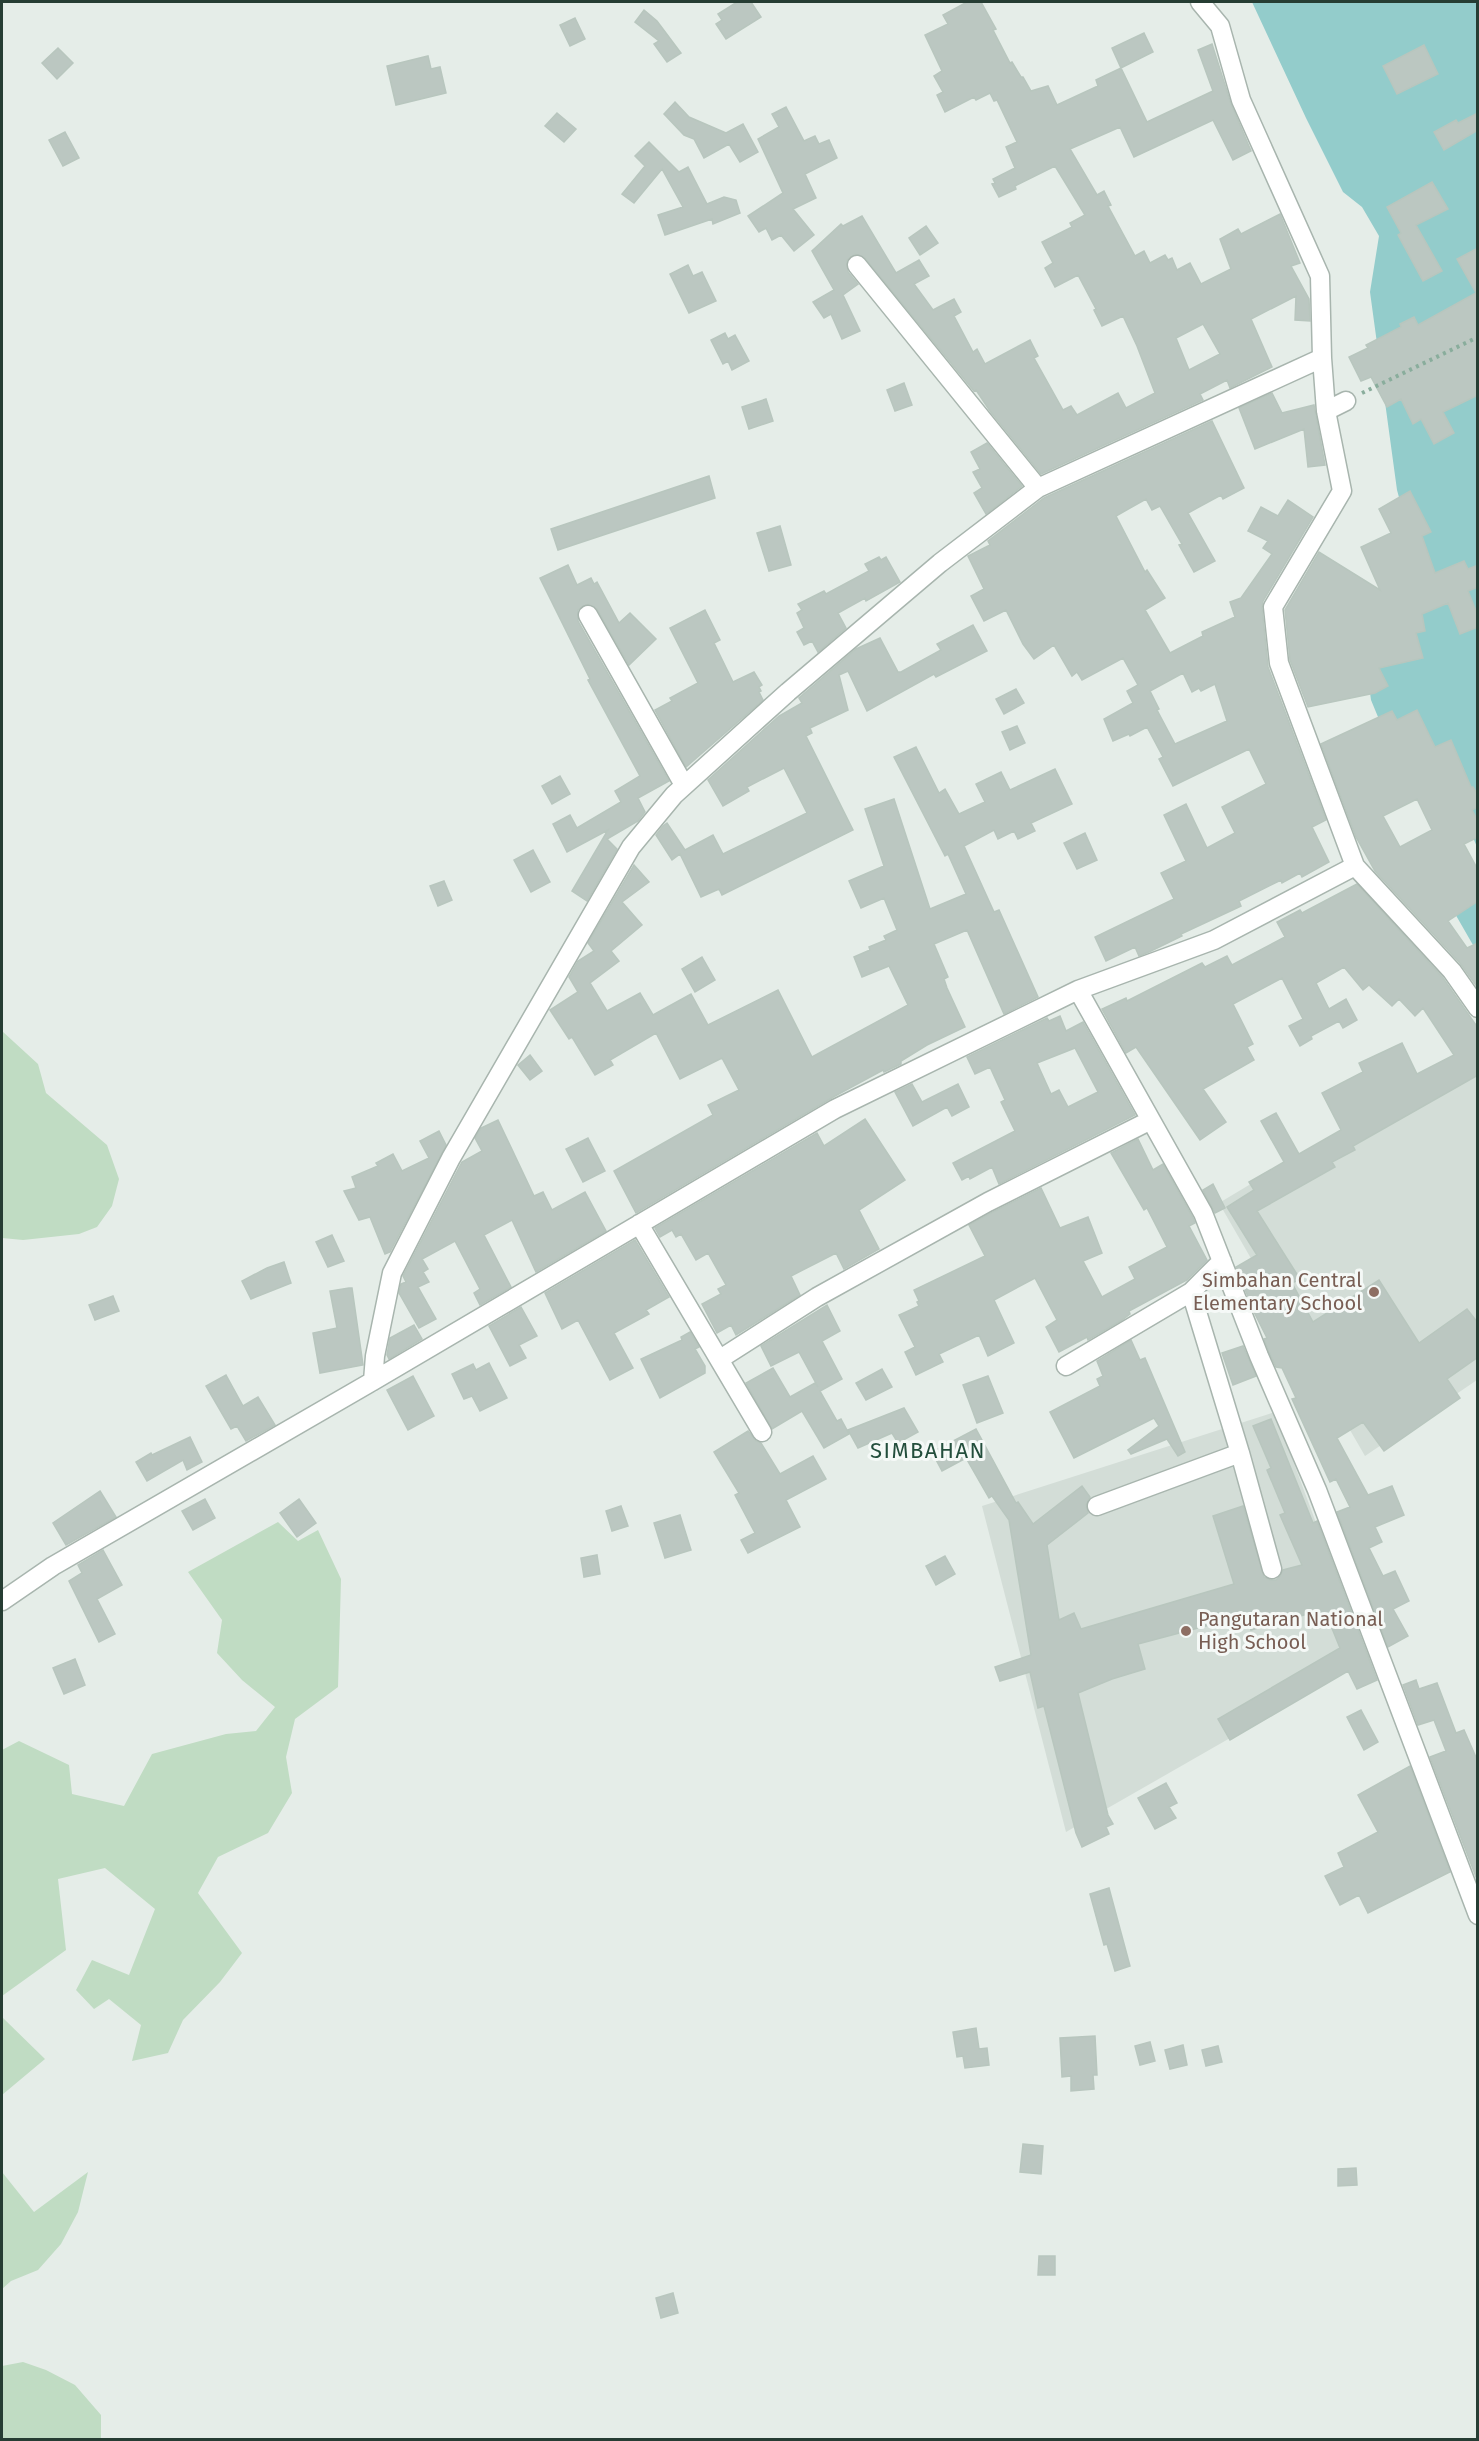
<svg xmlns="http://www.w3.org/2000/svg" width="1479" height="2441" font-family="'Fira Sans',sans-serif">
	<style>
		.built { fill: #d3ddd7 }
		.green { fill: #c0dcc3 }
		.water { fill: #93cccb }
		.building { fill: #bbc7c1; stroke: #b8c6be; stroke-width: 1.5; fill-rule: evenodd }
		.lines { fill: none; stroke-linecap: round; stroke-linejoin: round }
		.minor-casing { stroke: #a8b5ae; stroke-width: 21 }
		.path { stroke: #89ad9c; stroke-width: 4; stroke-dasharray: 3 4.5; stroke-linecap: butt }
		.minor { stroke: #fff; stroke-width: 18 }
		.education-dot { fill: #8d6e63; stroke: #f5f9f7; stroke-width: 2 }
		.labels { text-anchor: middle; stroke-width: 6; stroke-linejoin: round; paint-order: stroke }
		.education-label { font-size: 20px; fill: #785e54; stroke: #f5f9f7; text-anchor: end }
		.quarter-label { font-size: 22px; letter-spacing: 1.5px; fill: #234e3c; stroke: #f5f9f7 }
	</style>
	<rect width="100%" height="100%" fill="#e5ede8"/>
	<path class="built" d="M1477,1049v331l-112,76 -146,-253z
		M1275,1412l71,192 24,54 -304,174 -84,-326z"/>
	<path class="green" d="M2,1031l36,33 8,29 61,52 12,34 -7,27 -15,21 -18,7 -56,6 -21,-2z
		M278,1522l20,19 20,-11 23,49 -3,108 -43,32 -9,38 6,36 -24,40 -50,24 -20,36 44,60 -22,29 -37,38 -15,33 -36,8 9,-36 -32,-26 -15,10 -18,-19 16,-30 37,15 26,-66 -50,-41 -47,11 8,71 -64,46v-246l17,-9 50,24 3,29 52,12 28,-52 74,-20 30,-3 19,-24 -33,-27 -25,-27 5,-33 -34,-48z
		M2,2017l43,42 -43,36z
		M2,2172l32,40 54,-40 -10,40 -17,32 -23,26 -27,11 -9,8z
		M23,2362l23,8 29,15 26,30v24h-99v-73z"/>
	<path class="water" d="M1252,2h225v845l-15,-36 -72,-65 -19,-46 -10,-75 66,-25 -30,-110 -27,-198 9,-56 -17,-29 -19,-15 -37,-74z
		M1477,880v72l-31,-54z"/>
	<path class="building" d="M737,2h14l10,15 -35,22 -10,-15 6,-4 -4,-6z
		M967,2h14l15,27 -3,1 17,33 2,-1 9,15h2l8,14 17,-5 9,19 41,-19 -2,-6 25,-12 26,54 66,-31 -15,-41 14,-6 19,60 20,47 -18,9 -20,-40 -79,37 -14,-30 -50,22 27,46 7,-4 7,14 -3,1 27,50 9,-5 6,12 15,-8 3,5 4,-2 5,12 13,-7 11,21 30,-15 -11,-30 18,-10 3,5 39,-20 20,49 -9,3 18,33 1,22 -15,-1 1,-24 -45,23 21,48 -42,21 -3,-8 -27,14 3,6 -162,74 -51,-63 -14,-21 -2,1 -109,-133 -10,-4 -8,6 1,12 10,12 -15,11 17,36 -18,8 -11,-25 -7,4 -11,-16 21,-12 -22,-39 29,-27 2,2 19,-10 34,57 23,-13 10,16 -15,8 19,26 21,-11 7,13 -7,4 19,36 4,-3 8,15 45,-24 8,16 -4,2 29,52 8,-4 6,9 41,-22 8,15 29,-15 -18,-47 -14,-30 -21,10 -8,-16 2,-1 -18,-34 -23,12 -10,-19 8,-5 -11,-21 30,-15 -2,-4 15,-8 -30,-49 -40,20 1,3 -17,8 -7,-13 3,-1 -2,-4 22,-11 -9,-21 11,-5 -20,-42 -3,1 -4,-8 -14,7 -2,-3 -29,15 -8,-17 6,-3 -9,-16 8,-5 -17,-36 23,-11 -5,-9zM1203,324l17,30 -31,16 -13,-32z
		M644,10l13,11 24,32 -14,9 -13,-18 5,-3 -24,-19z
		M575,18l10,21 -15,7 -10,-21z
		M1144,33l9,19 -32,16 -9,-20z
		M1424,45l14,29 -41,20 -14,-28z
		M58,48l15,15 -16,16 -15,-16z
		M428,56l3,13 9,-2 6,26 -50,12 -9,-39z
		M675,102l14,15 37,16 17,-9 15,28 -18,10 -11,-18 -25,14 -10,-19 -10,-4 -20,-21z
		M786,107l18,34 11,-5 4,8 10,-4 8,18 -32,16 11,24 -23,11 21,26 -20,16 -13,-16 -9,5 -6,-12 -7,4 -11,-16 35,-23 -25,-54 21,-12 -7,-13z
		M557,113l19,16 -12,13 -19,-16z
		M1478,113v17l-34,20 -10,-18 22,-12 2,3z
		M65,132l14,26 -16,8 -14,-26z
		M649,142l30,30 9,-5 19,37 17,-7 12,3 4,13 -27,11 -1,-5 -47,16 -7,-20 25,-8 -21,-38 -28,34 -12,-9 23,-28 -10,-10z
		M1432,182l16,27 -32,16 26,46 -19,10 -25,-46 3,-2 -14,-26z
		M926,226l12,17 -18,12 -11,-17z
		M1478,248v147l-35,17 11,21 -20,11 -13,-25 -8,5 -12,-25 -14,8 -16,-30 -10,4 -12,-24 19,-9 -2,-3 35,-18 -1,-3 14,-7 4,8 58,-32 -19,-34z
		M688,265l5,11 9,-4 14,29 -27,12 -19,-39z
		M725,333l3,6 7,-4 14,26 -17,9 -4,-9 -5,3 -12,-24z
		M904,383l8,22 -17,6 -8,-21z
		M1272,393l10,20 32,-8 11,60 -17,2 -4,-38 -49,20 -16,-41z
		M766,399l7,22 -24,8 -7,-22z
		M1212,421l32,67 -21,11 -2,-4 -33,18 27,48 -21,11 -15,-27 3,-1 -22,-38 -8,4 -6,-11 -30,17 29,56 2,-2 18,28 -20,12 25,43 33,-17 -1,-4 33,-15 -5,-15 11,-4 31,-44 -9,-6 5,-7 -20,-10 13,-24 17,9 10,-16 25,17 -50,84 -1,7 6,59 58,153 -14,7 17,35 -27,15 -2,-4 -18,10 -1,-3 -42,21 2,5 -60,28 1,2 -31,15 -12,5 -4,-9 -29,14 -11,-24 79,-38 -13,-26 25,-12 -22,-46 22,-11 21,44 28,-15 -13,-26 44,-23 -17,-35 -76,37 -14,-27 4,-2 -16,-30 -17,9 -1,-2 -16,7 -9,-22 29,-16 -6,-12 11,-6 -15,-27 -41,22 -5,-8 -5,4 -18,-31 -20,14 -11,-15 -17,-34 -22,11 -13,-25 13,-7 -16,-33 22,-11 -2,-4 56,-43zM1183,673l9,19 7,-4 2,3 14,-7 12,37 -52,23 -18,-34 2,-1 -9,-18z
		M987,443l35,43 -36,28 -12,-21 8,-5 -9,-16 7,-3 -9,-17z
		M709,476l6,22 -157,52 -7,-21z
		M1410,491l21,41 -9,4 13,37 29,-12 4,8 10,-4v22l-10,4 10,25v11l-18,7 -12,-31 -26,11 3,17 -9,2 7,25 -44,10 9,18 -13,7 -67,14 -18,-47 -5,-50 34,-58 61,38 -19,-43 30,-14 -12,-24z
		M780,526l11,39 -22,6 -12,-38z
		M879,557l2,3 5,-3 14,25 -34,19 -1,-3 -27,15 8,15 -28,24 -6,-11 -8,4 -7,-13 7,-4 -7,-15 5,-3 -4,-6 26,-13 2,3 43,-23 -4,-7z
		M568,565l9,20 14,-7 3,6 3,-2 22,41 11,-10 26,26 -27,26 -32,-56 -9,-5 -10,6v11l91,160 -31,17 7,14 -7,9 -31,18 10,10 -30,52 -15,-10 36,-61 -41,22 -14,-28 17,-9 7,13 44,-26 -6,-11 25,-15 -52,-96 2,-1 -50,-101z
		M705,610l15,30 -6,3 19,39 21,-10 8,13 -3,2 2,4 -2,1 4,8 -77,67 -31,-57 17,-9 -2,-3 28,-15 -28,-55z
		M973,625l14,26 -51,26 -2,-3 -67,37 -19,-40 -9,4 9,35 -38,18 2,5 -6,3 47,94 -131,65 -3,-6 -18,8 -21,-43 -8,6 -16,-25 7,-9 4,-3 18,27 28,-15 10,19 84,-41 -23,-45 -37,19 2,4 -26,15 -15,-26 71,-64 23,-13 -3,-5 57,-49 24,-11 18,34h3l40,-22 -4,-6z
		M1016,689l8,14 -20,11 -8,-15z
		M1417,710l18,37 16,-7 20,47h2l5,8v12l-6,3 6,11v16l-14,7 14,26v31l-30,20 19,27 11,-5v45l-18,-25 -85,-92 -19,-34 -35,-93 71,-33 5,9zM1417,799l15,31 -32,17 -17,-31z
		M1017,726l8,17 -15,7 -8,-18z
		M916,747l23,46 6,-4 14,25 26,-12 -9,-18 25,-12 9,18 45,-21 17,35 -41,19 4,8 -17,8 -4,-8 -16,8 -4,-9 -30,16 30,66 5,-2 39,87 -34,17 -37,-84 -33,14 14,33 -4,2 3,9 18,39 -38,18 -26,16v3l-17,8 -1,-2 -48,26 -199,117 -22,-42 99,-56 -5,-10 31,-15 -17,-32 -42,21 -24,-46 -46,27 3,5 -18,10 -23,-38 -3,2 -19,-29 28,-18 -9,-15 9,-16 16,-10 -6,-8 46,-78 15,17 -27,20 20,23 -31,26 8,10 -29,22 17,28 33,-18 13,22 38,-21 17,31 70,-35 34,67 96,-52 -19,-39 -27,11 -8,-20 16,-7 -1,-3 17,-7 -2,-4 13,-6 -13,-32 -23,10 -12,-27 35,-15 -19,-57 29,-10 36,110 36,-15 -18,-40 -3,2 -51,-99z
		M560,776l10,18 -18,10 -10,-18z
		M1085,833l12,27 -20,9 -13,-26z
		M533,850l17,32 -19,10 -17,-32z
		M444,881l8,19 -14,6 -8,-20z
		M1357,884l86,94 35,50v47l-125,71 2,4 -23,12 3,5 -78,44 43,68 -8,4 21,39 66,-42 40,63 48,-34 11,14v34l-31,22 13,19 -76,53 -21,-29 -26,16 31,57 24,-9 12,29 -29,12 7,15 -13,6 14,28 12,-5 14,30 -16,8 15,27 -20,11 -51,-135 13,-5 -14,-28 -6,3 -38,-83 4,-1 -14,-30 -6,-1 -7,-15 -5,-13 3,-1 -12,-24 -19,-47 21,-12 -30,-48 27,-17 -5,-8 35,-20 -23,-41 15,-8 23,41 42,-24 -19,-37 41,-21 -4,-9 43,-20 15,31 37,-19 -31,-47 -8,8 -16,-17 -7,7 -23,-21 -6,5 -19,-23 -28,16 13,26 17,-10 11,21 -14,8 -4,-7 -28,15 1,3 -12,7 -11,-20 14,-7 -21,-41 -49,26 20,40 -6,3 7,13 -51,29 23,33 -26,18 -64,-93 -10,6 -24,-44 24,-11 1,3 75,-38 3,4 22,-11 5,9 53,-28 -8,-15 23,-12 2,3z
		M702,957l13,23 -20,12 -13,-23z
		M1060,1016l6,15 17,-9 52,93 -136,69 -7,-17 -22,12 -1,-3 -7,4 -9,-17 62,-32 -14,-29 4,-2 -15,-33 -15,7 -8,-17 80,-39 2,3zM1075,1048l23,44 -30,15 -9,-17 -8,4 -14,-31z
		M530,1055l12,16 -12,9 -12,-15z
		M912,1084l10,18 36,-18 11,23 -17,9 -5,-9 -34,19 -18,-34z
		M865,1119l40,61 -46,30 20,39 -35,20 -8,-16 -45,23 9,19 -64,40 -5,-10 -14,8 -15,-29 19,-10 -3,-5 8,-4 -18,-32 -12,7 -15,-26 -5,3 -4,-7 -12,7 -5,-9 162,-95 7,13z
		M498,1120l36,76 9,-4 9,18 33,-18 21,39 -70,41 -24,-52 -28,15 27,52 -31,18 -6,-12 6,-4 -25,-48 -33,18 6,10 -5,3 6,10 -11,5 18,32 -17,9 -20,-35 2,-9 5,-2 -3,-6 59,-114 20,-11 -7,-13 6,-10z
		M439,1131l7,14 -56,107 -5,2 -15,-37 -11,3 -15,-29 12,-3 -4,-11 26,-11 -2,-3 17,-9 9,17 27,-13 -9,-17z
		M588,1138l17,33 -22,11 -17,-33z
		M1138,1139l15,31 10,-6 30,54 2,5 -6,3 18,34 -20,20 -58,31 1,3 -8,6 -34,20 -1,-3 -28,15 -13,-25 11,-7 -22,-42 -41,22 20,43 -26,13 -9,-21 -40,19 4,8 -27,13 -11,-23 10,-5 -16,-32 20,-9 -2,-4 2,-1 -5,-11 71,-34 -16,-31 24,-13 48,-24 19,40 28,-11 14,36 -19,8 19,36 33,-18 -6,-12 38,-20 -20,-39 -3,2 -33,-57z
		M1213,1184l12,24 -10,5 -12,-23z
		M332,1235l12,26 -16,6 -12,-25z
		M635,1240l34,57 -23,13 3,4 -35,19 19,35 -23,12 -32,-60 -16,9 -17,-36z
		M284,1262l7,21 -40,16 -9,-18 25,-13z
		M349,1288h3l11,77 -43,8 -7,-40 24,-5 -7,-37z
		M113,1296l6,15 -24,9 -6,-15z
		M827,1305l13,26 -18,10 20,38 -22,12 17,30 4,-2 8,15 -25,14 -22,-37 -30,18 -26,-46 27,-15 17,29 25,-14 3,4 -19,-35 -28,14 -10,-20z
		M521,1307l16,29 -18,9 7,13 -16,8 -21,-40z
		M414,1325l8,14 -33,20 -2,-4 3,-17z
		M690,1332l9,15 -4,2 10,17v7l-45,25 -19,-39 41,-19 -1,-3z
		M1131,1340l9,20 5,-2 40,94 -7,4 -11,-17 -36,15 -3,-4 31,-24 -5,-8 -80,40 -24,-46 50,-26 -3,-7 6,-3 -6,-15z
		M1243,1346l13,30 -23,9 -11,-32z
		M489,1363l18,35 -27,13 -8,-15 -8,3 -12,-25 21,-10 3,6z
		M882,1369l10,18 -26,13 -10,-17z
		M226,1375l17,31 15,-9 17,28 -29,16 -9,-15 -6,3 -25,-43z
		M413,1376l21,40 -26,14 -21,-40z
		M988,1376l15,37 -26,10 -14,-38z
		M904,1408l14,24 -20,11 -6,-10 -34,15 -10,-18z
		M1271,1419l42,104 4,-2 60,159 -20,9 -9,-18 -118,69 -12,-21 122,-71 -11,-27 -12,6 -6,-14 -60,17 -4,-15 -109,29 7,25 -33,10 -34,14 30,122 5,9 -7,3 3,7 -27,13 -6,-14 -32,-127 -6,2 -8,-36 -30,9 -5,-14 36,-12 -22,-135 -17,-24 -3,2 -23,-40 -24,13 -10,-19 44,-23 40,74 2,-1 15,22 49,-38 8,11 -4,8 2,8 -41,32 12,75 15,-7 7,16 153,-45 -21,-68 30,-10 21,71 6,3h6l4,-4 3,-6 19,-5 -22,-50 5,-2 -18,-43 4,-2 -18,-42z
		M748,1431l8,10 5,2 19,31 33,-18 13,23 -40,21 14,27 -52,26 -7,-13 14,-7 -20,-38 4,-2 -25,-41z
		M190,1437l12,25 -15,8 -4,-10 -36,21 -11,-19 15,-9 1,2z
		M100,1491l16,26 -50,28 -13,-22z
		M205,1499l10,19 -22,12 -11,-19z
		M299,1499l17,24 -19,14 -17,-24z
		M621,1506l7,20 -16,5 -6,-20z
		M680,1515l11,35 -26,8 -11,-35z
		M103,1550l19,35 -25,14 18,35 -16,8 -30,-61 13,-8 -4,-8z
		M597,1555l3,19 -16,3 -3,-19z
		M945,1556l10,18 -19,11 -10,-19z
		M75,1659l10,26 -21,9 -11,-26z
		M1416,1680l3,9 18,-6 19,50 8,-3 14,32v120l-48,-125 16,-6 -12,-31 -16,5 -15,-40z
		M1361,1710l17,32 -14,8 -17,-33z
		M1410,1766l40,106 -82,41 -9,-18 -19,10 -15,-29 19,-9 -6,-14 40,-21 -20,-37z
		M1166,1783l11,20 -8,4 7,11 -21,11 -17,-31z
		M1109,1888l21,78 -15,5 -8,-27 -3,1 -14,-51z
		M976,2028l3,21 8,-1 2,17 -24,3 -2,-12 -6,1 -4,-25z
		M1095,2036l2,39h-4l1,14 -23,2v-15l-9,1 -2,-39z
		M1150,2042l5,19 -15,4 -5,-19z
		M1183,2045l4,20 -17,4 -5,-19z
		M1218,2046l4,16 -16,4 -4,-16z
		M1023,2144l20,2 -2,28 -21,-2z
		M1356,2168l1,17 -19,1v-17z
		M1039,2256h16v19h-17z
		M673,2293l5,20 -17,5 -5,-20z"/>
	<g class="lines">
		<g class="minor-casing">
			<path id="minor" d="M1200,2l20,24 21,74 79,176 2,82 4,53 16,80 -69,116 6,56 76,203 97,105 26,37
				M857,265l181,223
				M1326,411l20,-10
				M588,615l96,170
				M1078,990l125,223 56,143 58,134 161,425
				M639,1224l123,208
				M720,1359l97,-62 171,-95 163,-82
				M1066,1366l125,-74 31,-31
				M373,1381l2,-25 17,-83 59,-115 180,-311 43,-52 114,-103 152,-129 98,-75 284,-130
				M1240,1453l32,116
				M1097,1506l143,-53 -49,-161
				M2,1601l51,-35 320,-185 462,-272 243,-119 136,-50 141,-74"/>
		</g>
		<path class="path" d="M1362,393l116,-56"/>
		<use href="#minor" class="minor"/>
	</g>
	<g class="education-dot">
		<circle cx="1374" cy="1292" r="6"/>
		<circle cx="1186" cy="1631" r="6"/>
	</g>
	<g class="labels">
		<g class="education-label">
			<text x="1362" y="1287">Simbahan Central<tspan x="1362" dy="23">Elementary School</tspan></text>
			<text x="1198" y="1626" text-anchor="start">Pangutaran National<tspan x="1198" dy="23">High School</tspan></text>
		</g>
		<g class="quarter-label">
			<text x="928" y="1458">SIMBAHAN</text>
		</g>
	</g>
	<rect width="1479" height="2441" fill="none" stroke="#263d33" stroke-width="6"/>
</svg>
